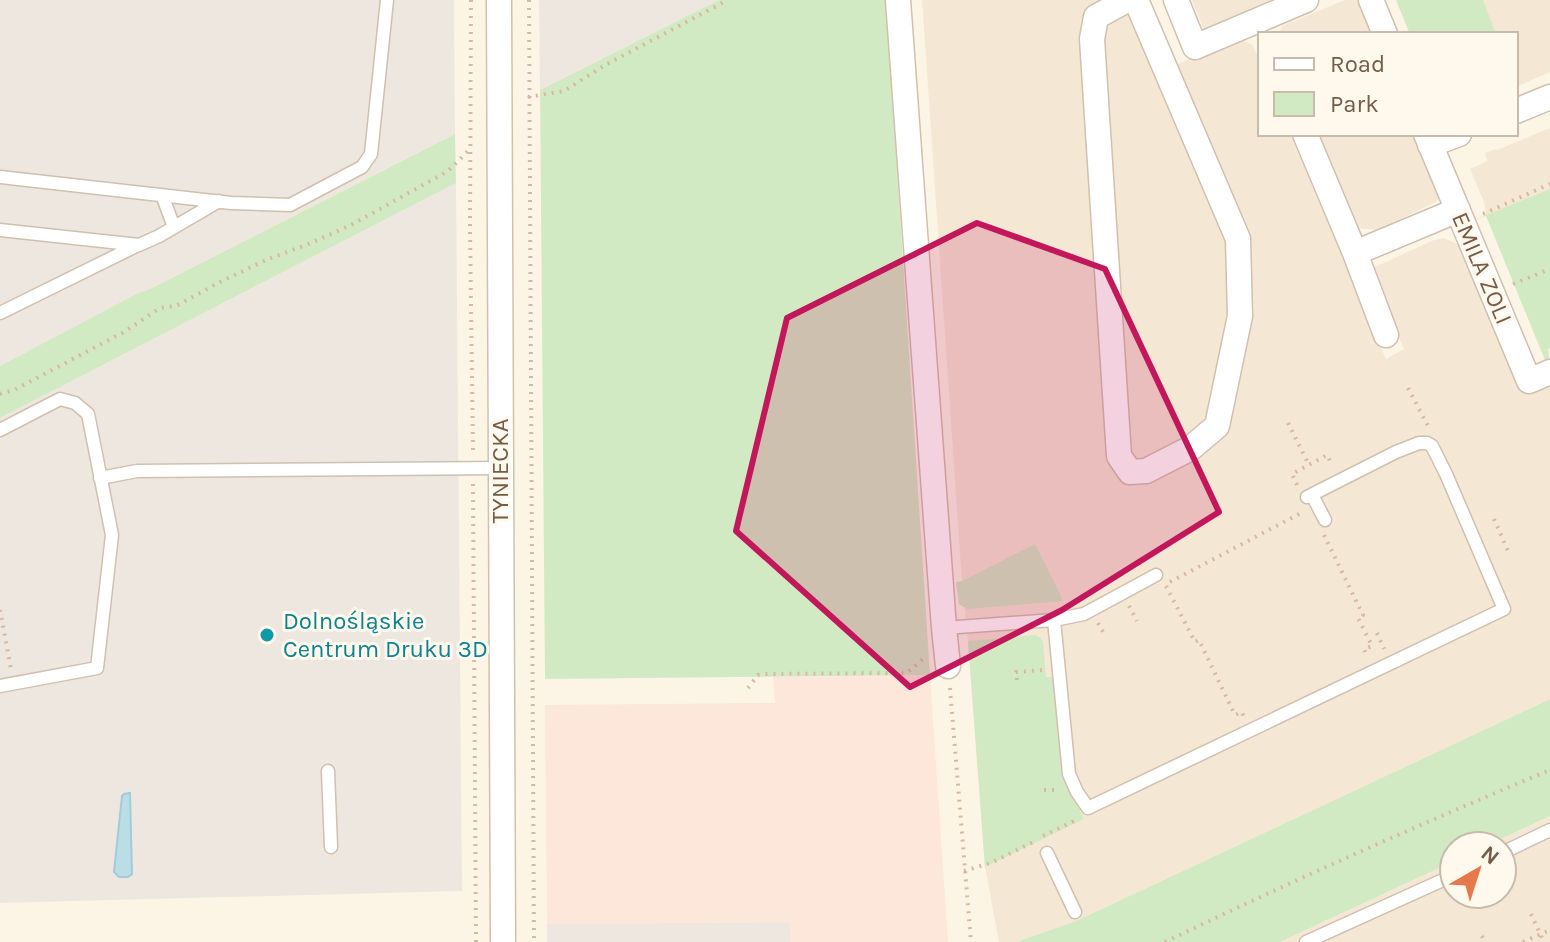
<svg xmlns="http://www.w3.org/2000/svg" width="1550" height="942" font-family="Karla,sans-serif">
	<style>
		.residential { fill: #f4e8d5 }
		.commercial { fill: #fde6da }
		.industrial { fill: #ede7e0 }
		.green { fill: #d1eac4 }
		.water { fill: #badde6; stroke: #a1ccd8; stroke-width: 2 }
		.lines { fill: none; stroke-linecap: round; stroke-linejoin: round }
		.service-casing { stroke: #d0c0af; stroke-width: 15 }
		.minor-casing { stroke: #d0c0af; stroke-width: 27 }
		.path { stroke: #d7b9a1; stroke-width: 4; stroke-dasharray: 2 6; stroke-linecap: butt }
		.service { stroke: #fff; stroke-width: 12 }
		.minor { stroke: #fff; stroke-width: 24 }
		.marked { fill: #c2185b; fill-opacity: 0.2; stroke: #c2185b; stroke-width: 6; stroke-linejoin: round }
		.culture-dot { fill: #0f9aa8; stroke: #fff9ed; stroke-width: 3 }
		.labels { text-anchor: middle; stroke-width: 6; stroke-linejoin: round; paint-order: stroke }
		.street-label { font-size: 24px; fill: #765d4b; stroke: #fff9ed }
		.culture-label { font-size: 24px; fill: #0d838f; stroke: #fff9ed; text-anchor: start }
	</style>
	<rect width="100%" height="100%" fill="#fcf5e6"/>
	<path class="residential" d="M922,0h228l28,64 57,-26 17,6 8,18v72h30l96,225 18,-10 -36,-79 66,-30 9,-2 15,6 66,146 26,-10v319l-474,222 -60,21h-17l-14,-75 -17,-226 -6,-60z
		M1192,0h97l-83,35z
		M1345,0h19l14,34h-99l3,-8z
		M1396,0h154v72l-34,15v-53h-106z
		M1550,128v220l-2,1 2,4 -64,-137 -2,-14 -14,-33 17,-8 -2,-8 11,-4 1,1z
		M1312,134h107l24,59 -7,9 -59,28 -23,-2z
		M1550,816v126h-270l174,-81v33h48v-48h-16z"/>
	<path class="commercial" d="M930,675l18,267h-157l-2,-20 -242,2 -2,-219 230,-2 -2,-26z"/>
	<path class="industrial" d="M0,0h454l1,134 -303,154 -16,6 -136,72z
		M539,0h180l-179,90z
		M456,183l6,708 -462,12v-485z
		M790,922l1,20h-244v-18z"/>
	<path class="green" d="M719,0h167l44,675 -385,4 -5,-589z
		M1396,0h87l13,34h-86z
		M455,134l1,49 -456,235v-52l136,-72 16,-6z
		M1550,189v159l-2,1 2,15 -3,1 -61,-149 -14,5z
		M1035,544l26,52 1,5 -95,8 -8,-5 -3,-22 6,-1z
		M1035,635l6,3 2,4 3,35h7l8,94 23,48 -99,48 -17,-226z
		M1550,699v117l-64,30h-32v15l-174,81h-264l60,-21z"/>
	<path class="water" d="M130,793l2,81 -4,3h-9l-5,-5 8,-76 2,-2z"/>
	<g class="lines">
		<g class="service-casing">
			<path id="service" d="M0,177l231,26 59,2 72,-38 9,-13 16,-154
				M162,195l12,32
				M0,230l139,15 20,-9 60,-35
				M0,313l136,-67
				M0,430l60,-31 15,4 13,11 24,121 -15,133 -97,18
				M100,478l37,-7 363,-3
				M1312,495l13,25
				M1054,620l15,154 8,18 11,16 416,-199 -58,-135 -14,-28 -5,-3h-8l-23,9 -89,45
				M944,628l110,-8 30,-6 72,-39
				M328,771l3,76
				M1047,853l28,59
				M1502,853l48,-23
				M1306,942l148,-67"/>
		</g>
		<g class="minor-casing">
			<path id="minor" d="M499,0l4,942
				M898,0l46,628 4,38
				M1127,0l-31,17 -4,22 27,417 11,16 16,-1 45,-23 26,-22 23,-110 -2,-77 -102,-239
				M1176,0l19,47 111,-47
				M1371,0l14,34
				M1516,111l34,-14
				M1305,134l50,119 31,82
				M1426,134l103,247 21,-9
				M1430,145l29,-11
				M1355,253l103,-43"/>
		</g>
		<path class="path" d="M471,0l-1,227 3,225
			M529,0l5,942
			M528,97l36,-6 43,-27 121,-64
			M1483,214l67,-30
			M1513,284l37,-15
			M1408,388l20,38
			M0,394l14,-4 110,-58 36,-24 16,-2 44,-24 46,-22 45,-17 40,-18 97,-54 22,-22
			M1288,423l21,42
			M473,484l3,458
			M1297,485l-5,-11 35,-19 5,10
			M1494,519l14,32
			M1324,535l39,80 -5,3 14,28 -8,3 3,7
			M1170,582l131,-69
			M1166,586l29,56 4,-2 36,75 7,-3 2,5
			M1129,606l8,15
			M0,610l11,59
			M1098,623l8,14
			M1377,633l7,16
			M1017,680l-1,-8 26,-2
			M748,688l10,-13 6,-1 143,-1 17,-15
			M950,688l21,254
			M1044,790h13
			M1043,836l35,-17
			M964,871l29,-9 42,-21
			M1531,914l13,28
			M1482,936l3,6
			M1165,942c127,-61 255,-118 385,-172
			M1523,942l27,-12"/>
		<use href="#service" class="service"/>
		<use href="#minor" class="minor"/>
	</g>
	<path class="marked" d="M977,223l128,46 114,243 -157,98 -152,77 -174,-156 51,-213z"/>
	<circle class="culture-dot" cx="267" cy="635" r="8"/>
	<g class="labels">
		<g class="street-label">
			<text transform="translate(1482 268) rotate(67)" y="8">EMILA ZOLI</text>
			<text transform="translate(500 471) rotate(-90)" y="8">TYNIECKA</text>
		</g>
		<g class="culture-label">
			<text x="283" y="629">Dolnośląskie<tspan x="283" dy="28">Centrum Druku 3D</tspan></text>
		</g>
	</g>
	<rect x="1258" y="32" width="260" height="104" fill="#fff9ed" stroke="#c8bbac" stroke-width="2"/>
	<rect x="1274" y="58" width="40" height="12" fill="#ffffff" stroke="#c8bbac" stroke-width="2"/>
	<text x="1330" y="72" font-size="24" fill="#765d4b">Road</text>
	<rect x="1274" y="92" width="40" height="24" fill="#d1eac4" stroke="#c8bbac" stroke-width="2"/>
	<text x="1330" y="112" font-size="24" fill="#765d4b">Park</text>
	<g transform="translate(1478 870) rotate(39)"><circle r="38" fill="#fff9ed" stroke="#c8bbac" stroke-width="2"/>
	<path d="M0-6L14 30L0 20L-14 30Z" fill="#e6784c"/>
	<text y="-12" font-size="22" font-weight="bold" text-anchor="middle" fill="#765d4b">N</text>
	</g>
</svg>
